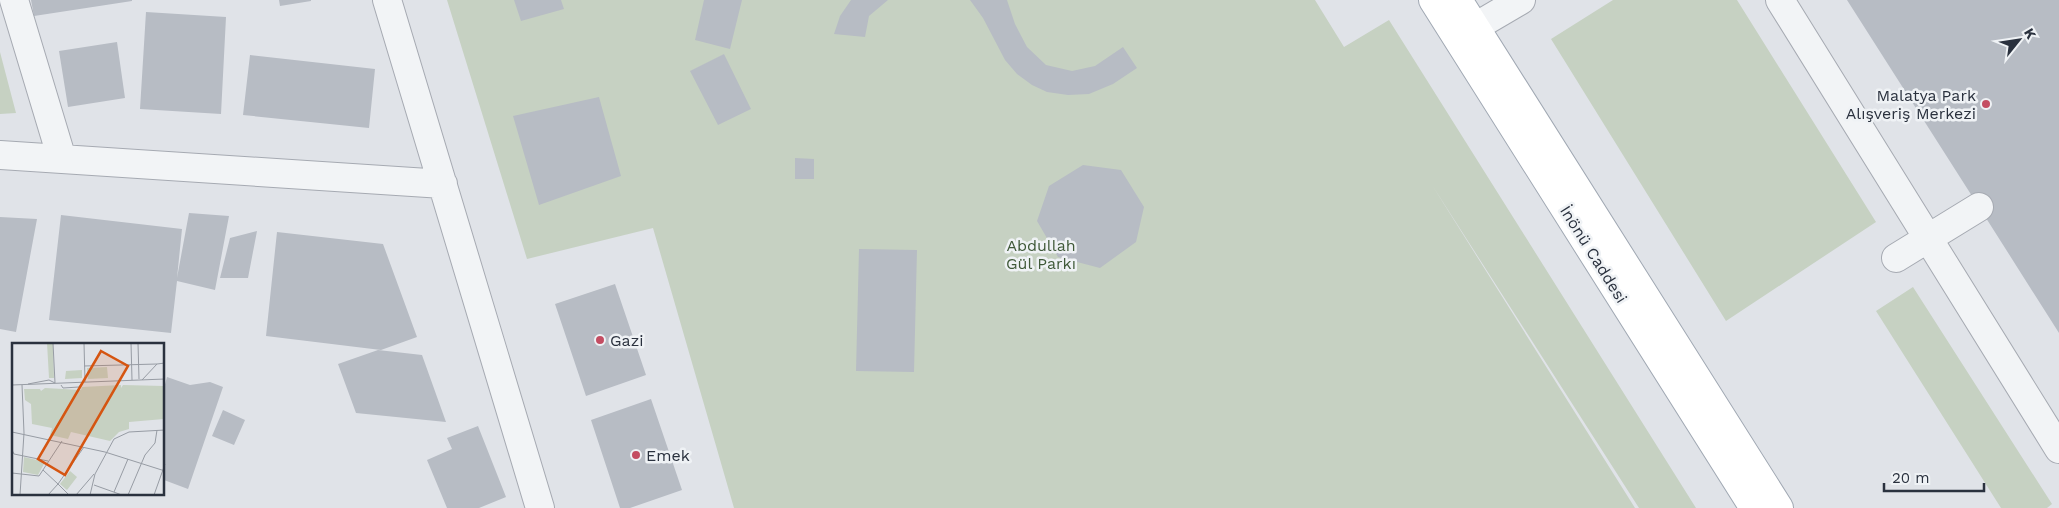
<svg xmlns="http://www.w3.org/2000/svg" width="2059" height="508" font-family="'Work Sans',sans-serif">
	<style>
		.green { fill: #c6d1c2 }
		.building { fill: #b7bcc4 }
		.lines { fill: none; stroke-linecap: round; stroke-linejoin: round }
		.minor-casing { stroke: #a6aab2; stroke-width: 30 }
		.major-casing { stroke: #a0a8b3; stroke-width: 30 }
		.minor { stroke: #f2f4f6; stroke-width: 28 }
		.major { stroke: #fff; stroke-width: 28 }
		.poi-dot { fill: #c44d62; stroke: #eff2f5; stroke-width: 2 }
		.labels { text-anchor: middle; stroke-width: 5; stroke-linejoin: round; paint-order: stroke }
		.poi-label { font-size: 16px; fill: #2a313e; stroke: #eff2f5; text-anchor: start }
		.park-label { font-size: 16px; fill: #3f5938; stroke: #eff2f5 }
		.street-label { font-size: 16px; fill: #2a313e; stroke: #eff2f5 }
		.inset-road { fill: none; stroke: #979ca4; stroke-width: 1 }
		.view { fill: #d55511; fill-opacity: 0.15; stroke: #d55511; stroke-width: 2.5 }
		.inset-edge { fill: none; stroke: #2a313e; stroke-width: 2.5 }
	</style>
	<rect width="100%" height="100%" fill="#e0e3e8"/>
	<path class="green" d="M447,0h868l29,47 45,-27 307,488h-57l-207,-323 203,323h-901l-81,-280 -126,31z
		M1613,0h124l139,222 -150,99 -175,-282z
		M0,52l16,61 -16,1z
		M1913,287l139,217 -5,4h-46l-125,-197z"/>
	<path class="building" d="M31,0h101v1l-98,15z
		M279,0h32v1l-31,5z
		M514,0h47l3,9 -43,12z
		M704,0h38l-12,49 -35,-9z
		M851,0h37l-19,16 -4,21 -31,-3 6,-18z
		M970,0h37l8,24 12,23 19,18 26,6 23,-5 28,-19 14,21 -24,16 -24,10 -21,1 -21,-3 -15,-7 -15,-11 -12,-14 -22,-42z
		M1847,0h212v333l-80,-126z
		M146,12l80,5 -5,97 -81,-5z
		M117,42l8,56 -57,9 -9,-56z
		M724,54l27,55 -33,16 -28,-54z
		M250,55l125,14 -6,59 -126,-13z
		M599,97l22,79 -82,29 -26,-89z
		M795,158l19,1v20h-19z
		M1083,165l38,5 23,37 -8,35 -36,26 -42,-11 -21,-36 12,-35z
		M189,213l40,3 -14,74 -38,-9 -6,52 -122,-13 12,-105 121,14 -5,49z
		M0,217l37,2 -21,113 -16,-3z
		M257,231l-9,47h-28l10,-40z
		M277,232l106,12 34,93 -36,13 -115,-14z
		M859,249l58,1 -3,122 -58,-1z
		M615,284l31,91 -60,21 -31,-92z
		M378,350l44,5 24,67 -90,-9 -18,-49z
		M167,377l23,8 20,-3 13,5 -35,102 -24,-9v-92z
		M651,399l31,91 -52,18h-10l-29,-88z
		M223,410l22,10 -11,25 -22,-9z
		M478,426l28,71 -27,11h-32l-20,-48 25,-11 -5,-11z"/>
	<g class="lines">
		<g class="minor-casing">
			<path id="minor" d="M14,0l48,159
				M387,0l153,508
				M1780,0l279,449
				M1475,27l46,-27
				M0,155l443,29
				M1896,258l83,-51"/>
		</g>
		<g class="major-casing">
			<path id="major" d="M1433,0l321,508
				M1458,0l321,508"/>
		</g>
		<use href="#minor" class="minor"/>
		<use href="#major" class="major"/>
	</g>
	<g class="poi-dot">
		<circle cx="1986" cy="104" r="5"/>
		<circle cx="600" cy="340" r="5"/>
		<circle cx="636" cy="455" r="5"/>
	</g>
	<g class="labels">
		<g class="poi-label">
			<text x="1976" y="101" text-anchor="end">Malatya Park<tspan x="1976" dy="18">Alışveriş Merkezi</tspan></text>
			<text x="610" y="346">Gazi</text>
			<text x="646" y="461">Emek</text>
		</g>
		<g class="park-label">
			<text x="1041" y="251">Abdullah<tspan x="1041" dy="18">Gül Parkı</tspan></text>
		</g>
		<g class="street-label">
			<text transform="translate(1594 254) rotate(58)" y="6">İnönü Caddesi</text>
		</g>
	</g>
	<g transform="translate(12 343)">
		<rect width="152" height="152" fill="#e0e3e8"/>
		<path d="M35,0l6,1 1,34h-5zM95,24l1,11 -20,1 -1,-11zM70,27v8l-17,1 1,-8zM109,42v3l2,-3 41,1v33l-35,3v7l-10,3 -9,9 -39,-9 -3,7 -18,-4 2,-7 -20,-4 -1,-20 -6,-4 -1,-11h16l1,2 4,-3 36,2 1,-3zM12,114l21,5 -7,13 -15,-3zM58,128l7,6 -10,13 -7,-6z" fill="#c6d1c2"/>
		<path class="inset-road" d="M41,0l2,40M72,0l1,39M119,0l1,37M126,0l1,36M72,23l73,-2M130,37l15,-16 8,-1M16,41l21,-4 6,3M0,42l153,-6M49,42l2,3 16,-1 2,-3M0,89l93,20 60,19M0,107l2,4 34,7M31,127l15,14 -10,11M0,130l27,3 23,-35M82,142l28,10M102,149l14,-33M8,152l4,-62 -2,-48M57,152l-11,-11 26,-37M64,152l18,-21M78,152l5,-21 19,-35 15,-7 36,-2M116,152l17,-40 10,-12 2,-13M142,152l11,-31"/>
		<path class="view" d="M89,8l27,15 -63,109 -27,-16z"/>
		<rect width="152" height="152" class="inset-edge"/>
	</g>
	<g transform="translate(2019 40) rotate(60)" stroke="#eff2f5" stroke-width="4" paint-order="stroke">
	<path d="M0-4L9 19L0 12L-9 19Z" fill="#2a313e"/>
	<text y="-8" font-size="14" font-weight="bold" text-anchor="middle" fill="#2a313e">K</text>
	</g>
	<path d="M1884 483v8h100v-8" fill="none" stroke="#2a313e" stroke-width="2.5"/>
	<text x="1892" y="483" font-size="15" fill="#2a313e" stroke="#eff2f5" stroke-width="4" paint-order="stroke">20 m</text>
</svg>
